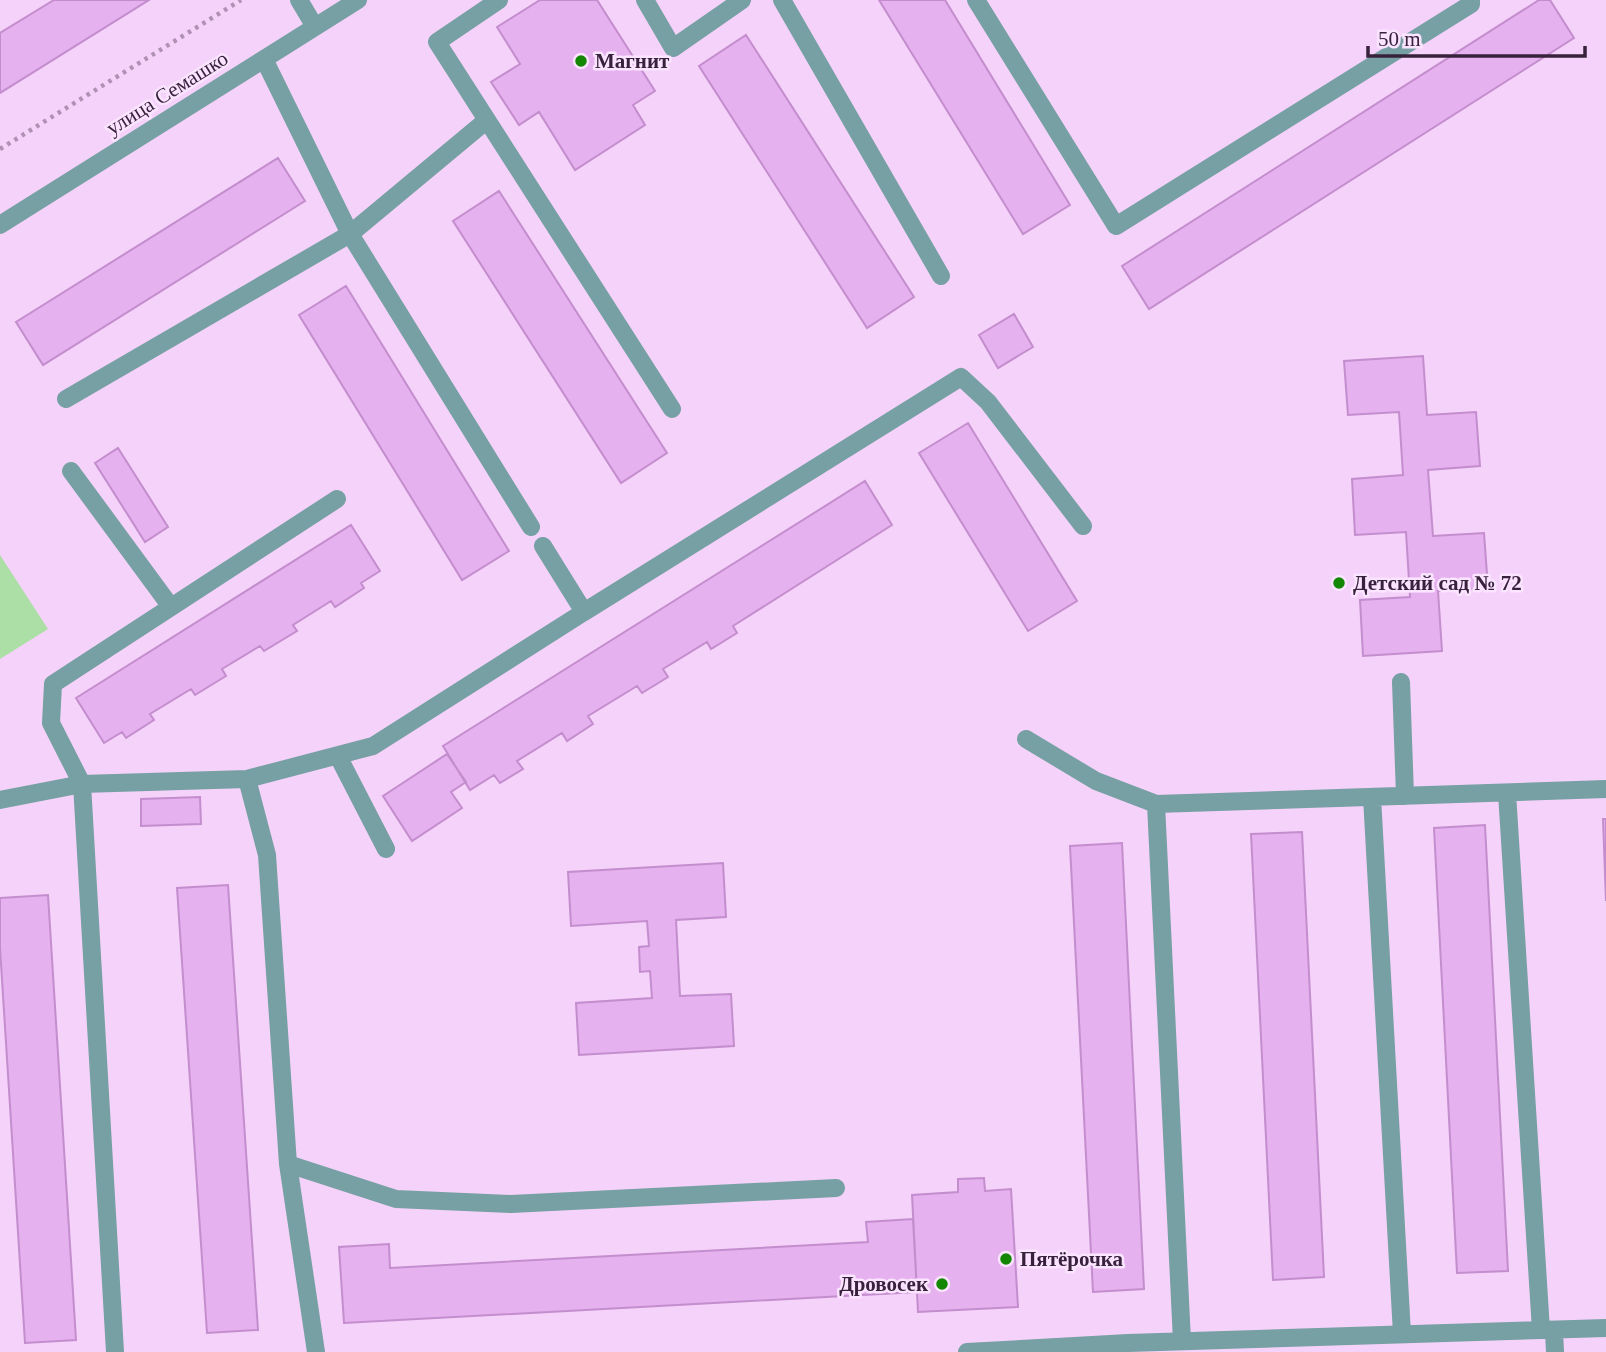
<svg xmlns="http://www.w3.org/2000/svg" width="1606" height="1352" font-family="'Times New Roman',serif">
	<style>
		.green { fill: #acdfa5 }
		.building { fill: #e6b1ef; stroke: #c48dcd; stroke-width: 2 }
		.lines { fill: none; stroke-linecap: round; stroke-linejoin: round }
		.path { stroke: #af91b3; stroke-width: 4.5; stroke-dasharray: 3.5 5; stroke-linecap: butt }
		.minor { stroke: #76a0a3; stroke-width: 18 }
		.poi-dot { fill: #138602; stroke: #fbe4ff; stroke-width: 2.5 }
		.labels { text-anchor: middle; stroke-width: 5; stroke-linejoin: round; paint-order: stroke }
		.poi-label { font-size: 21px; font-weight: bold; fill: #38223b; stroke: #fbe4ff; text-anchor: start }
		.street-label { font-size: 21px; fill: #38223b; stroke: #fbe4ff }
	</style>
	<rect width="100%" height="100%" fill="#f5d2fa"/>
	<path class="green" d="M0,555l48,74 -48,30z"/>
	<path class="building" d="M54,0h95l-149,93v-60z
		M540,0h57l58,91 -22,14 12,20 -70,45 -36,-58 -20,13 -28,-43 29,-18 -23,-37z
		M879,0h66l125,205 -47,29z
		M1539,0h11l24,38 -425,271 -27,-43z
		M746,35l168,262 -47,31 -168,-262z
		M278,158l27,43 -262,164 -27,-43z
		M499,191l168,262 -46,30 -168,-262z
		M346,286l163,265 -47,29 -163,-265z
		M1014,314l19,33 -35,21 -19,-33z
		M1423,356l4,59 49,-3 4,54 -52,4 5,66 51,-3 4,55 -50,3 4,60 -79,5 -3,-56 50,-3 -4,-65 -51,3 -3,-56 51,-4 -4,-63 -51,3 -4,-54z
		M968,423l109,178 -49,30 -109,-178z
		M118,448l50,79 -23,15 -50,-79z
		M865,481l27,44 -159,101 4,7 -26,16 -4,-7 -44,27 5,8 -26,16 -5,-7 -49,30 5,8 -26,17 -5,-8 -45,28 6,8 -23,14 -6,-8 -24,15 -27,-44z
		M351,525l29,46 -19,12 3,5 -29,19 -4,-6 -38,24 4,6 -33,20 -4,-5 -38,23 4,7 -31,19 -4,-6 -41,25 4,6 -28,18 -4,-6 -18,11 -28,-45z
		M447,754l19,28 -15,10 11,16 -50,33 -29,-45z
		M200,797l1,27 -60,2v-27z
		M1603,819h3v82z
		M1485,825l23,446 -51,2 -23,-445z
		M1302,832l22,445 -51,3 -22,-446z
		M1122,843l22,446 -51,3 -23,-446z
		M723,863l3,54 -50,3 4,76 51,-2 3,52 -155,9 -3,-52 76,-5 -2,-27 -10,1 -1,-25 10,-1 -2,-25 -76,5 -3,-54z
		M228,885l30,445 -51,3 -30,-445z
		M48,895l28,445 -51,3 -25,-395v-50z
		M984,1178l1,13 26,-2 7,118 -100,5 -6,-117 46,-3v-13z
		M913,1219l4,73 -573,31 -5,-76 50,-3 1,24 478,-26 -2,-20z"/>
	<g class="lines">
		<path class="path" d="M0,149l241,-149"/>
		<path class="minor" d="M299,0l16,27
			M499,0l-62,42 235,367
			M645,0l28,48 69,-48
			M782,0l159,276
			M976,0l140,226 355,-222v-4
			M264,59l86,175 181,293
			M0,225l358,-225
			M66,399l284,-165 137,-114
			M71,471l100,136
			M337,499l-284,185 -2,39 31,61 165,-5 126,-33 211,-134 -41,-66
			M584,612l377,-235 27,25 95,124
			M1401,682l4,114
			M1026,739l70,42 60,23 26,537
			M338,756l48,93
			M247,779l20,76 21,309 108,35 115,5 325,-16
			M1507,793l34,537
			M1372,797l30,537
			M0,800l82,-16 33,568
			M1156,804l450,-15
			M288,1164l28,188
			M1554,1331l1,21
			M1128,1343l478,-15
			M967,1352l161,-9v9"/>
	</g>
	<g class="poi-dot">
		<circle cx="581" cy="61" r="7"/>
		<circle cx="1339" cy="583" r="7"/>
		<circle cx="1006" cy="1259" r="7"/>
		<circle cx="942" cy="1284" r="7"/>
	</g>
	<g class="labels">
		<g class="poi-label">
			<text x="595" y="68">Магнит</text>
			<text x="1353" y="590">Детский сад № 72</text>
			<text x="1020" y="1266">Пятёрочка</text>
			<text x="928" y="1291" text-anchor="end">Дровосек</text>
		</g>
		<g class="street-label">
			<text transform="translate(167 93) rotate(-32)" y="7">улица Семашко</text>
		</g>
	</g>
	<path d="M1368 46v10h217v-10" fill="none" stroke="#38223b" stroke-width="3.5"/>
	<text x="1378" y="46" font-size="21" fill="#38223b" stroke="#fbe4ff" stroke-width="5" paint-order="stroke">50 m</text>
</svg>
